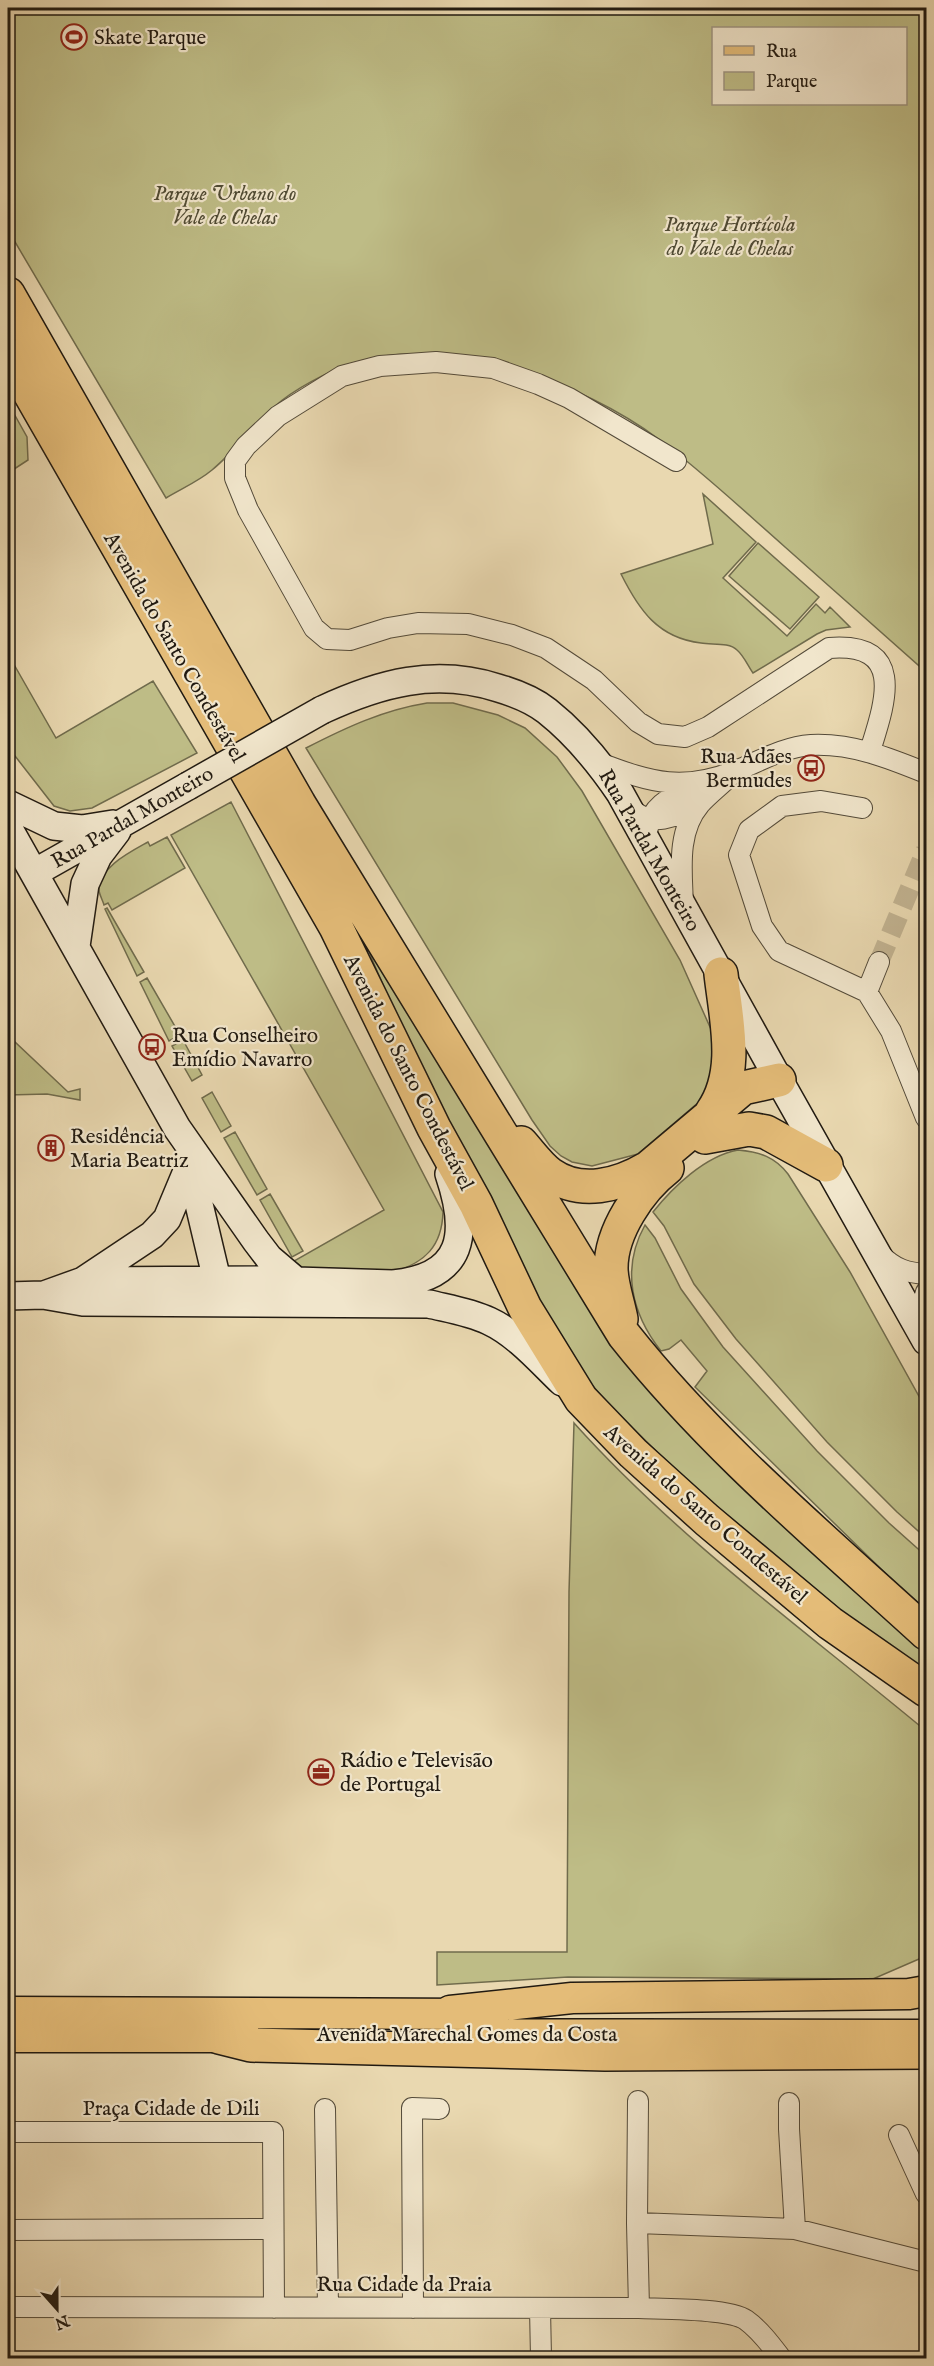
<svg xmlns="http://www.w3.org/2000/svg" width="934" height="2366" font-family="'IM FELL English',serif">
	<style>
		.green { fill: #bebc86; stroke: #706b4c; stroke-width: 1.5; fill-rule: evenodd }
		.lines { fill: none; stroke-linecap: round; stroke-linejoin: round }
		.street-tunnel { stroke: #c1b290; stroke-width: 20; stroke-dasharray: 20 10; stroke-linecap: butt }
		.street-casing { stroke: #534a39; stroke-width: 22 }
		.secondary-casing { stroke: #211a11; stroke-width: 30 }
		.primary-casing { stroke: #211a11; stroke-width: 33 }
		.highway-casing { stroke: #211a11; stroke-width: 36 }
		.street { stroke: #f1e6cc; stroke-width: 20 }
		.secondary { stroke: #f1e6cc; stroke-width: 27 }
		.primary { stroke: #e4bc78; stroke-width: 30 }
		.highway { stroke: #e4bc78; stroke-width: 33 }
		.secondary-bridge-casing { stroke: #211a11; stroke-width: 30; stroke-linecap: butt }
		.secondary-bridge { stroke: #f1e6cc; stroke-width: 27 }
		.labels { text-anchor: middle; stroke-width: 4.5; stroke-linejoin: round; paint-order: stroke }
		.poi-label { font-size: 21px; fill: #211a11; stroke: #f1e6cc; text-anchor: start }
		.park-label { font-size: 21px; font-style: italic; fill: #504b34; stroke: #f1e6cc }
		.street-label { font-size: 21px; fill: #211a11; stroke: #f1e6cc }
	</style>
	<rect width="100%" height="100%" fill="#e9d8b0"/>
	<filter id="stains"><feTurbulence type="fractalNoise" baseFrequency=".00333" numOctaves="4"/><feColorMatrix values="0 0 0 0 .2 0 0 0 0 .09 0 0 0 0 .02 0 0 0 .5 -.17"/></filter>
	<radialGradient id="worn" r=".72"><stop offset=".6" stop-color="#630" stop-opacity="0"/><stop offset="1" stop-color="#630" stop-opacity=".3"/></radialGradient>
	<path class="green" d="M8,8h918v664c-47,-42 -94,-83 -141,-125 -41,-36 -81,-74 -125,-107 -78,-58 -211,-107 -307,-77 -26,9 -59,26 -79,44 -22,20 -39,44 -62,63 -13,11 -31,19 -46,28l-158,-268zM714,28h192v76h-192z
		M8,403l19,34 1,23 -20,13z
		M703,494l53,48 -33,36 64,58 29,-32 9,9 5,-6 20,20 -24,3 -9,4 -64,39c-5,-7 -9,-17 -16,-23 -8,-8 -25,-5 -36,-7 -43,-5 -62,-33 -80,-69l92,-30z
		M758,543l61,54 -29,32 -61,-53z
		M8,654l48,84 97,-57 44,72 -105,55 -22,3 -16,-5 -46,-59z
		M427,703h26l45,12 27,13 32,29 25,34 98,169 34,76 -3,46 -11,19 -62,53 -46,12 -20,-4 -11,-6 -11,-10 -18,-26 -226,-372c39,-20 77,-38 121,-45z
		M231,802l212,410c-1,34 -18,51 -50,60l-90,-4 -9,-7 90,-51 -213,-375z
		M167,837l18,31 -73,42 -4,-7 -4,2c-1,-4 -4,-9 -5,-14 -2,-23 33,-40 49,-49l2,4z
		M107,908l37,64 -7,4 -32,-67z
		M356,921l211,343 359,385v31l-115,-86 -123,-112 -76,-74 -33,-38 -29,-38 -159,-328z
		M147,978l33,57 -11,6 -29,-59z
		M8,1027l6,14 54,51 12,-3v11l-33,-6 -39,1z
		M183,1040l19,35 -10,6 -20,-35z
		M212,1092l19,34 -10,6 -19,-34z
		M235,1132l32,57 -10,6 -33,-57z
		M738,1150c22,2 37,7 50,24l62,98 76,137v129l-29,-26 -70,-70 -91,-103 -42,-55 -30,-58 -11,-14c20,-25 52,-56 85,-62z
		M270,1194l33,57 -11,6 -32,-57z
		M645,1225l10,13 26,51 42,58 94,104 72,72 37,33v57l-231,-226 12,-16 -26,-31 -12,9 -8,2c-30,-38 -40,-83 -16,-126z
		M574,1423c104,116 232,208 352,308v225l-53,23 -305,-2 -131,8v-33h130l2,-360z"/>
	<g class="lines">
		<path class="street-tunnel" d="M879,962l47,-112"/>
		<g class="street-casing">
			<path id="street" d="M676,461l-107,-63 -31,-14 -45,-16 -57,-6 -56,4 -38,10 -64,40 -32,30 -11,15v17l13,32 66,118 13,11 23,1 38,-12 30,-5 50,1 44,11 34,13 48,32 44,42 20,12 27,3 23,-10 121,-79c78,-6 56,55 41,103
				M600,763c52,20 84,29 138,7 24,-10 46,-23 73,-25 41,-2 78,13 115,28
				M629,807c22,22 47,11 70,-5
				M862,808l-41,-7 -39,5 -33,24 -10,25 23,71 17,25 88,41 24,39 35,87
				M648,828c4,-24 26,-32 46,-43
				M683,905c-1,-33 -7,-73 17,-101 9,-10 21,-19 31,-29
				M867,992l12,-30
				M881,1255c13,14 27,18 45,19
				M923,1332c-3,-15 -2,-26 3,-40
				M789,2103v26l6,100
				M325,2109l3,198
				M8,2132h265l1,176
				M899,2135l27,59
				M637,2223l1,-122
				M8,2230l265,-1
				M8,2307l631,1c23,1 90,0 107,12 14,10 25,25 35,38
				M413,2308l-1,-200 27,1
				M540,2308l1,50
				M639,2308l-2,-85 158,6 131,33"/>
		</g>
		<g class="secondary-casing">
			<path id="secondary" d="M322,710c58,-27 113,-42 176,-22 17,5 35,12 49,23 29,23 52,51 73,82l159,287 147,261
				M8,804l46,22 28,3 31,-5
				M8,827l169,301 79,113 13,17 27,23
				M34,873l154,-87
				M76,946l9,-62 13,-28 19,-25
				M189,1162l28,118
				M83,1281l69,-46 15,-16 23,-55
				M44,1295l39,-14 181,-1 129,4c72,-7 76,-51 56,-110
				M8,1296l35,-1 40,7 346,2c21,5 41,8 60,17 28,13 51,40 73,61"/>
		</g>
		<g class="primary-casing">
			<path id="primary" d="M450,2011l122,-13 337,-4 17,-3
				M8,2012l464,2
				M436,2034l490,1
				M8,2037h211l25,-3"/>
		</g>
		<g class="highway-casing">
			<path id="highway" d="M8,294l291,510 325,531c88,111 198,203 302,298
				M8,355l328,572 98,201 42,76 49,104 56,91 52,54 74,67 123,103 96,67
				M712,1112c28,-40 14,-93 9,-138
				M705,1137l44,-8 17,3 60,33
				M521,1143c9,10 18,23 29,31 31,22 69,11 98,-6l95,-80 36,-8
				M621,1319c-3,-16 -10,-35 -10,-51 0,-37 29,-79 56,-100
				M219,2037l32,8 354,9 321,-2"/>
		</g>
		<use href="#street" class="street"/>
		<use href="#secondary" class="secondary"/>
		<use href="#primary" class="primary"/>
		<use href="#highway" class="highway"/>
		<g class="secondary-bridge-casing">
			<path id="secondary-bridge" d="M188,786l134,-76"/>
		</g>
		<use href="#secondary-bridge" class="secondary-bridge"/>
	</g>
	<defs>
		<g id="stadium-ring" transform="scale(1.35)"><circle r="9.5" fill="#f1e6cc" stroke="#8f2418" stroke-width="1.5"/><path d="M0-5a6.5 5 0 1 0 0 10a6.5 5 0 1 0 0-10ZM-3.5-1.8h7v3.6h-7Z" fill="#8f2418"/></g>
		<g id="bus-ring" transform="scale(1.35)"><circle r="9.5" fill="#f1e6cc" stroke="#8f2418" stroke-width="1.5"/><path d="M-5-6H5V4H4V6H2V4H-2V6H-4V4H-5ZM-3.5-4V0h7V-4ZM-3.5 1.2v1.5H-2V1.2ZM2 1.2v1.5H3.5V1.2Z" fill="#8f2418"/></g>
		<g id="building-ring" transform="scale(1.35)"><circle r="9.5" fill="#f1e6cc" stroke="#8f2418" stroke-width="1.5"/><path d="M-4-6H4V6H1V3H-1V6H-4ZM-2.5-4.3h1.7v1.8h-1.7ZM.8-4.3h1.7v1.8H.8ZM-2.5-1h1.7V.8h-1.7ZM.8-1h1.7V.8H.8Z" fill="#8f2418"/></g>
		<g id="office-ring" transform="scale(1.35)"><circle r="9.5" fill="#f1e6cc" stroke="#8f2418" stroke-width="1.5"/><path d="M-6-3h4V-5.5h4V-3h4V5H-6ZM-1-4.5V-3h2v-1.5ZM-6 0V1H6V0Z" fill="#8f2418"/></g>
	</defs>
	<g fill-rule="evenodd">
		<use href="#stadium-ring" x="74" y="37"/>
		<use href="#bus-ring" x="811" y="768"/>
		<use href="#bus-ring" x="152" y="1047"/>
		<use href="#building-ring" x="51" y="1148"/>
		<use href="#office-ring" x="321" y="1772"/>
	</g>
	<g class="labels">
		<g class="poi-label">
			<text x="94" y="44">Skate Parque</text>
			<text x="792" y="763" text-anchor="end">Rua Adães<tspan x="792" dy="24">Bermudes</tspan></text>
			<text x="172" y="1042">Rua Conselheiro<tspan x="172" dy="24">Emídio Navarro</tspan></text>
			<text x="70" y="1143">Residência<tspan x="70" dy="24">Maria Beatriz</tspan></text>
			<text x="340" y="1767">Rádio e Televisão<tspan x="340" dy="24">de Portugal</tspan></text>
		</g>
		<g class="park-label">
			<text x="225" y="200">Parque Urbano do<tspan x="225" dy="24">Vale de Chelas</tspan></text>
			<text x="730" y="231">Parque Hortícola<tspan x="730" dy="24">do Vale de Chelas</tspan></text>
		</g>
		<g class="street-label">
			<text transform="translate(175 647) rotate(60)" y="7">Avenida do Santo Condestável</text>
			<text transform="translate(132 817) rotate(-30)" y="7">Rua Pardal Monteiro</text>
			<text transform="translate(650 850) rotate(60)" y="7">Rua Pardal Monteiro</text>
			<text transform="translate(409 1072) rotate(63)" y="7">Avenida do Santo Condestável</text>
			<text transform="translate(706 1514) rotate(41)" y="7">Avenida do Santo Condestável</text>
			<text x="467" y="2041">Avenida Marechal Gomes da Costa</text>
			<text x="171" y="2115">Praça Cidade de Dili</text>
			<text x="404" y="2291">Rua Cidade da Praia</text>
		</g>
	</g>
	<rect width="934" height="2366" fill="none" stroke="#e9d8b0" stroke-width="30"/>
	<rect x="9" y="9" width="916" height="2348" fill="none" stroke="#211a11" stroke-width="3"/>
	<rect x="15" y="15" width="904" height="2336" fill="none" stroke="#211a11" stroke-width="1.5"/>
	<rect x="712" y="27" width="195" height="78" fill="#f1e6cc" stroke="#9e9481" stroke-width="1.5"/>
	<rect x="724" y="46" width="30" height="9" fill="#e4bc78" stroke="#9e9481" stroke-width="1.5"/>
	<text x="766" y="57" font-size="18" fill="#211a11">Rua</text>
	<rect x="724" y="72" width="30" height="18" fill="#bebc86" stroke="#9e9481" stroke-width="1.5"/>
	<text x="766" y="87" font-size="18" fill="#211a11">Parque</text>
	<g transform="translate(57 2309) rotate(159)" stroke="#f1e6cc" stroke-width="4.5" paint-order="stroke">
	<path d="M0-4.5L10 22L0 15L-10 22Z" fill="#211a11"/>
	<text y="-9" font-size="16" font-weight="bold" text-anchor="middle" fill="#211a11">N</text>
	</g>
	<rect width="100%" height="100%" filter="url(#stains)"/>
	<rect width="100%" height="100%" fill="url(#worn)"/>
</svg>
